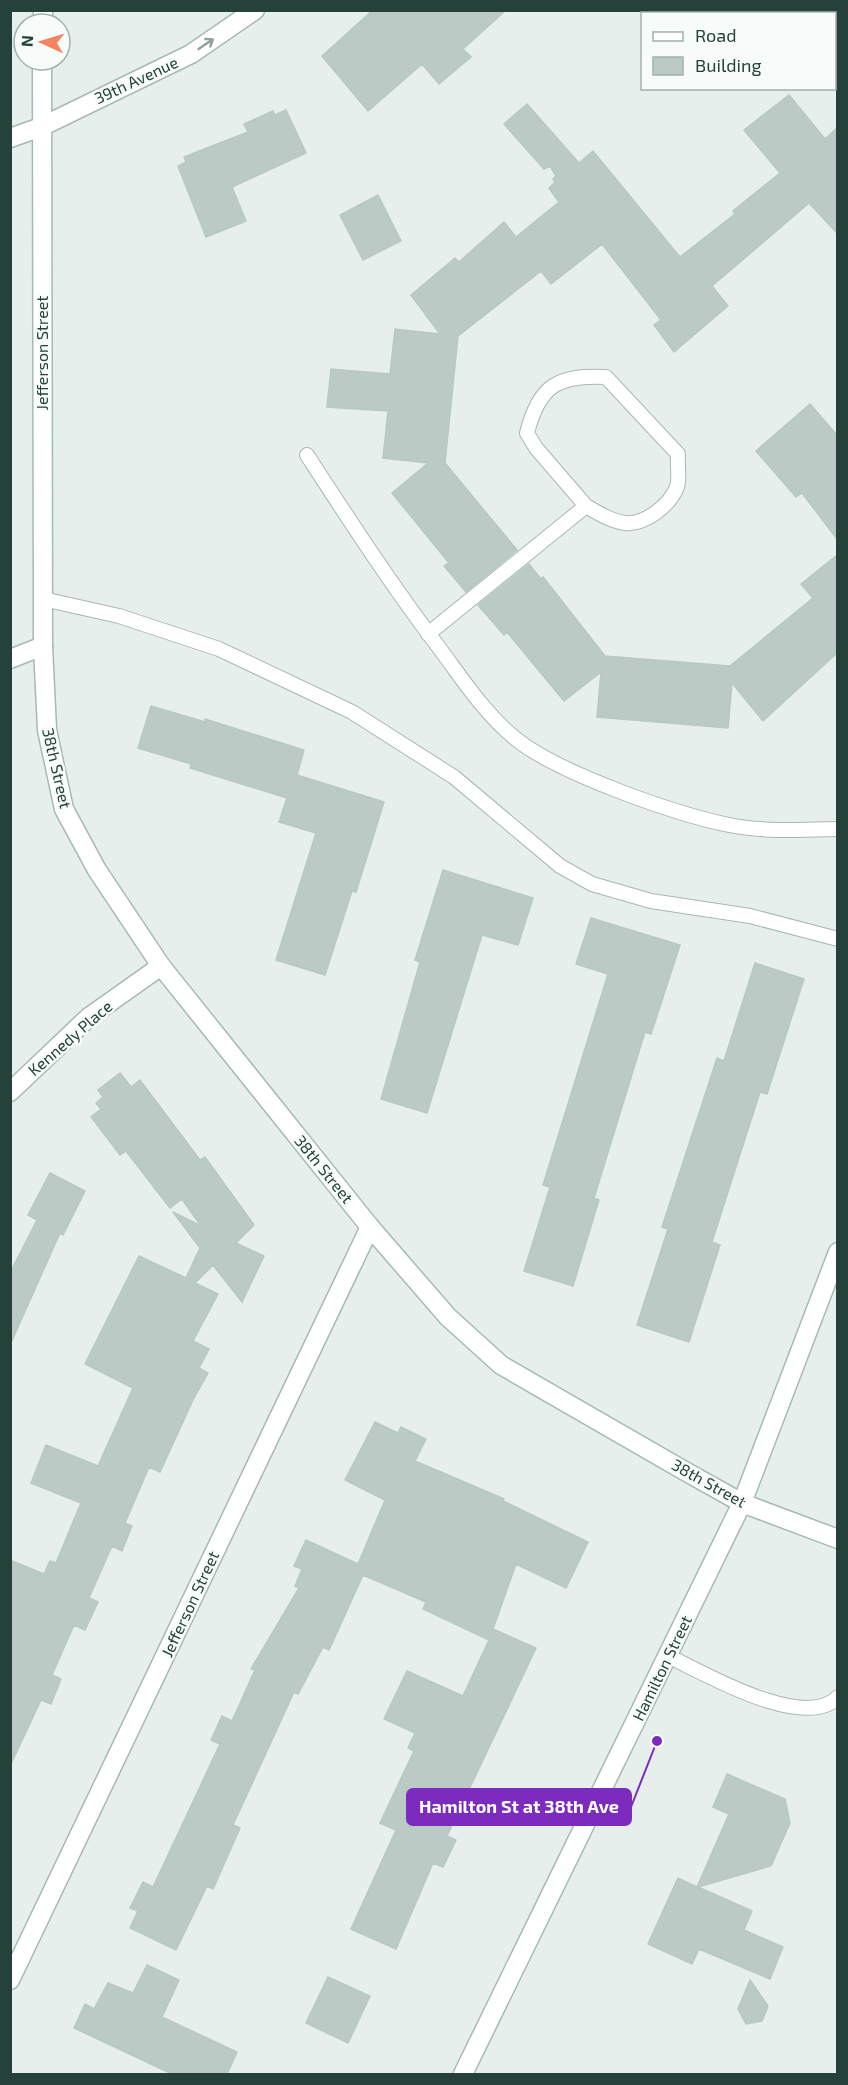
<svg xmlns="http://www.w3.org/2000/svg" width="848" height="2085" font-family="'Exo 2',sans-serif">
	<style>
		.building { fill: #bbcac4; stroke: #b8c9c2; stroke-width: 1.5 }
		.lines { fill: none; stroke-linecap: round; stroke-linejoin: round }
		.lane-casing { stroke: #a8b8b2; stroke-width: 16 }
		.street-casing { stroke: #a8b8b2; stroke-width: 21 }
		.secondary-casing { stroke: #a4bbb3; stroke-width: 21 }
		.lane { stroke: #fff; stroke-width: 14 }
		.street { stroke: #fff; stroke-width: 18 }
		.secondary { stroke: #fff; stroke-width: 18 }
		.oneway { stroke: #92a09c }
		.labels { text-anchor: middle; stroke-width: 5; stroke-linejoin: round; paint-order: stroke }
		.street-label { font-size: 16px; fill: #24423a; stroke: #f7fbf9 }
		.leader { fill: none; stroke: #7b2cbf; stroke-width: 2 }
		.callout-dot { fill: #7b2cbf; stroke: #f7fbf9; stroke-width: 2 }
		.callout { fill: #7b2cbf; stroke: #7b2cbf; stroke-width: 2 }
		.callout-label { font-size: 18px; text-anchor: middle; font-weight: bold; fill: #fff }
	</style>
	<rect width="100%" height="100%" fill="#e6efeb"/>
	<path class="building" d="M373,10h133l-43,39 8,8 -32,27 -17,-20 -54,47 -46,-55z
		M789,95l36,44 12,-11v105l-28,-30 -97,83 16,20 -54,46 -20,-27 7,-5 -59,-76 -51,40 -10,-13 -83,65 -13,127 72,87 -51,42 -22,-26 5,-3 -57,-70 36,-30 -45,-5 5,-47 -61,-4 4,-38 59,5 5,-45 45,5 -29,-39 44,-37 4,4 45,-40 12,15 43,-35 -10,-14 6,-6 -2,-3 3,-3 -6,-10 -6,3 -40,-45 23,-20 52,59 14,-12 87,106 55,-43 -2,-3 47,-38 -36,-43z
		M286,110l20,43 -74,34 14,34 -40,16 -28,-71 8,-4 -2,-5 64,-25 -4,-8 29,-13 2,4z
		M378,195l23,46 -38,19 -23,-45z
		M810,404l27,31v104l-35,-46 -6,4 -40,-46z
		M837,555v98l-74,68 -31,-38 -4,45 -131,-11 4,-45 -37,29 -57,-69 -3,3 -26,-30 51,-41 12,15 2,-2 62,79 125,10 83,-68 -12,-14z
		M151,706l54,16v-3l99,31 -7,25 87,27 -28,90 -4,-1 -27,84 -49,-15 40,-127 -37,-11 8,-24 -97,-30 1,-4 -53,-16z
		M443,870l90,28 -15,47 -36,-10 -55,178 -46,-14 39,-137 -5,-2z
		M591,918l89,27 -29,89 -6,-2 -51,166 5,2 -26,86 -49,-15 26,-84 -7,-2 65,-211 -32,-10z
		M755,963l49,16 -37,115 -7,-2 -48,150 8,3 -31,97 -52,-17 31,-96 -6,-2 55,-169 7,3z
		M120,1073l11,14 9,-7 60,80 5,-3 49,68 -18,18 28,13 -22,46 -29,-37 -18,18 23,11 -25,47 16,8 -10,19 9,5 -15,27 -33,72 -11,-5 -24,56 7,3 -10,25 -10,-5 -23,52 9,4 -13,28 -11,-5 -22,50 9,4 -10,25 -10,-4 -31,66v-206l34,14 6,-13 6,2 25,-60 -50,-20 15,-38 52,21 35,-78 -48,-24 54,-108 47,22 14,-30 -27,-36 28,14 -19,-27 -12,9 -44,-57 -6,4 -29,-38 10,-8 -5,-6 7,-6 -5,-7z
		M50,1173l35,18 -22,44 -3,-2 -50,112v-72l27,-53 -9,-5z
		M375,1422l23,11 3,-6 25,12 -11,22 89,38 -1,2 85,41 -22,46 -50,-24 -23,65 43,19 -89,188 9,4 -13,27 -10,-4 -37,86 -45,-20 45,-99 -16,-7 34,-72 -6,-3 7,-15 -31,-14 23,-48 56,25 26,-56 -66,-31 3,-7 -63,-27 -34,75 -6,-3 -25,47 -4,-2 -61,133 7,3 -27,61 -6,-3 -31,64 -46,-22 8,-17 -8,-3 13,-26 10,5 67,-143 -9,-4 11,-24 10,5 23,-51 -4,-1 48,-81 -4,-2 7,-17 -8,-3 12,-26 52,24 27,-64 -40,-20z
		M727,1774l58,25 5,24 -19,43 -73,21 54,24 -8,19 39,17 -13,32 -71,-30 -7,15 -44,-20 30,-66 19,9 32,-73 -16,-7z
		M147,1965l32,15 -17,37 75,35 -10,22h-55l-98,-46 11,-24 9,5 14,-26 25,10z
		M328,1977l42,19 -22,47 -42,-20z
		M750,1980l18,26 -6,15 -16,3 -8,-15z"/>
	<g class="lines">
		<g class="lane-casing">
			<path id="lane" d="M307,455c43,66 85,131 133,194 23,31 45,65 76,90 42,34 159,75 213,86 35,7 73,5 109,4
				M43,599l76,17 100,33 133,63 102,65 106,89 32,18 59,17 99,15 88,23
				M428,634l158,-128c12,7 25,15 39,17 20,2 45,-18 52,-36 3,-9 0,-23 1,-33l-72,-77c-48,-2 -67,8 -79,56l9,15 50,58
				M668,1656c36,17 136,76 170,41"/>
		</g>
		<g class="street-casing">
			<path id="street" d="M10,138l31,-11 150,-73 64,-44
				M10,659l33,-13
				M10,1092l79,-75 72,-51
				M10,1980l360,-753"/>
		</g>
		<g class="secondary-casing">
			<path id="secondary" d="M43,24v-14
				M42,60l1,586 4,84 17,79 33,61 64,96 209,261 78,90 53,48 182,105 59,33 96,36
				M463,2074l279,-571 96,-251"/>
		</g>
		<use href="#lane" class="lane"/>
		<use href="#street" class="street"/>
		<use href="#secondary" class="secondary"/>
	</g>
	<defs><path id="oneway-shaft" d="M-6 0H5M1.5-3L5.5 0L1.5 3" fill="none" stroke-width="1.6" stroke-linecap="round" stroke-linejoin="round" transform="scale(1.5)"/></defs>
	<use class="oneway" href="#oneway-shaft" transform="translate(206 44) rotate(-34)"/>
	<g class="labels">
		<g class="street-label">
			<text transform="translate(136 80) rotate(-25)" y="6">39th Avenue</text>
			<text transform="translate(42 353) rotate(-90)" y="6">Jefferson Street</text>
			<text transform="translate(57 768) rotate(77)" y="6">38th Street</text>
			<text transform="translate(70 1038) rotate(-41)" y="6">Kennedy Place</text>
			<text transform="translate(324 1169) rotate(51)" y="6">38th Street</text>
			<text transform="translate(709 1483) rotate(29)" y="6">38th Street</text>
			<text transform="translate(190 1604) rotate(-65)" y="6">Jefferson Street</text>
			<text transform="translate(662 1668) rotate(-64)" y="6">Hamilton Street</text>
		</g>
	</g>
	<path class="leader" d="M657 1741L631 1807"/>
	<circle class="callout-dot" cx="657" cy="1741" r="6"/>
	<rect class="callout" x="407" y="1789" width="224" height="36" rx="6"/>
	<g class="callout-label">
		<text x="519" y="1813">Hamilton St at 38th Ave</text>
	</g>
	<rect width="848" height="2085" fill="none" stroke="#24423a" stroke-width="24"/>
	<rect x="641" y="12" width="195" height="78" fill="#f7fbf9" stroke="#a3b1ad" stroke-width="1.5"/>
	<rect x="653" y="32" width="30" height="9" fill="#ffffff" stroke="#a3b1ad" stroke-width="1.5"/>
	<text x="695" y="42" font-size="18" fill="#24423a">Road</text>
	<rect x="653" y="57" width="30" height="18" fill="#bbcac4" stroke="#a3b1ad" stroke-width="1.5"/>
	<text x="695" y="72" font-size="18" fill="#24423a">Building</text>
	<g transform="translate(42 42) rotate(274)"><circle r="28" fill="#f7fbf9" stroke="#a3b1ad" stroke-width="1.5"/>
	<path d="M0-4.5L10 22L0 15L-10 22Z" fill="#f4845f"/>
	<text y="-9" font-size="16" font-weight="bold" text-anchor="middle" fill="#24423a">N</text>
	</g>
</svg>
